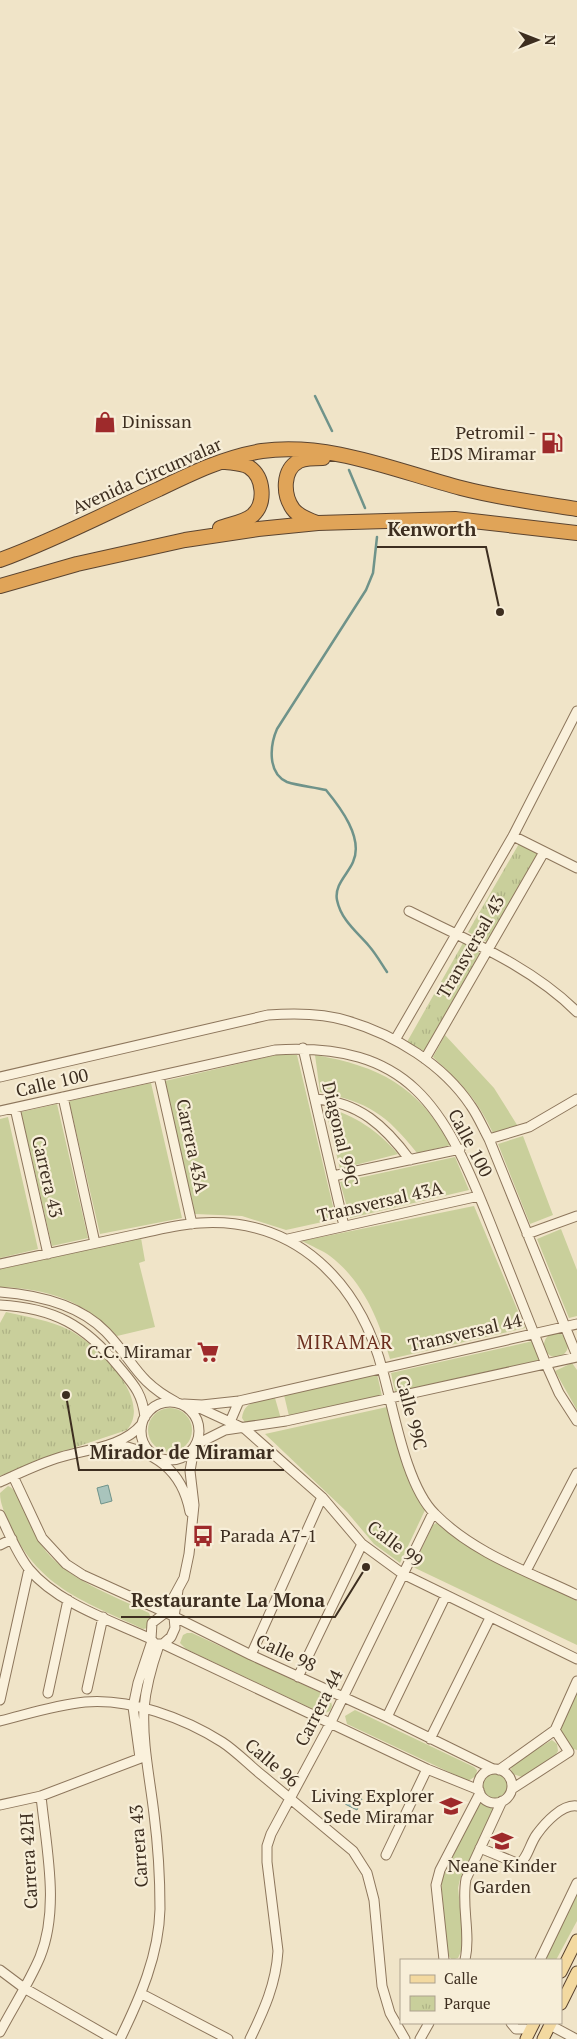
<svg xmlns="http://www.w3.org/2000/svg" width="577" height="2039" font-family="'PT Serif',serif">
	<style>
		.green { fill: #c9cf9b }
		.park { fill: url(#park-tufts) }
		.water { fill: #a9c4bc; stroke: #6f938a }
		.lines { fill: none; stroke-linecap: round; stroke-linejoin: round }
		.stream { stroke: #6f938a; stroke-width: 2.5 }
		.minor-casing { stroke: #8d765c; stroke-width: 11 }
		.major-casing { stroke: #5b4430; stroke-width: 13 }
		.highway-casing { stroke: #5b4430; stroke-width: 16 }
		.minor { stroke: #faf1dc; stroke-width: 9 }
		.major { stroke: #f3d9a0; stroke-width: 11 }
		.highway { stroke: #e0a458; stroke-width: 14 }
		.labels { text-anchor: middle; stroke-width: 4.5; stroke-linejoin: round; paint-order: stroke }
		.poi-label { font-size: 18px; fill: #3d2e20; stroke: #f7eed8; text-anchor: end }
		.street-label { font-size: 18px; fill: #3d2e20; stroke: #f7eed8 }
		.neighbourhood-label { font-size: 19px; letter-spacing: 1px; fill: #6b2e1e; stroke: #f7eed8 }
		.leader { fill: none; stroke: #3d2e20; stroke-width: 2 }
		.callout-dot { fill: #3d2e20; stroke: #f7eed8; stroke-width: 2 }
		.callout-label { font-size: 19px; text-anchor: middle; font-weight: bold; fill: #3d2e20; stroke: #f7eed8; stroke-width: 4.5; stroke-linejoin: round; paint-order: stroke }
	</style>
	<defs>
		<pattern id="park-tufts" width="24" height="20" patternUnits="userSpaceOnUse" patternTransform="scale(1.25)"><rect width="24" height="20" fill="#c9cf9b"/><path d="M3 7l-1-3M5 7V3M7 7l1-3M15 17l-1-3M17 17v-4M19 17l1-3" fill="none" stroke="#aeb285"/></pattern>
	</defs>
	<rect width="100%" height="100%" fill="#f0e4c8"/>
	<path class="green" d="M445,1035l49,53 25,40 -25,7c-18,-38 -32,-51 -61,-78z
		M276,1055h21l39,164 -50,11 -44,-14 -47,-2 -30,-133z
		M315,1055c64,11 103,31 136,90l-34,8c-32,-40 -48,-50 -97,-61z
		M151,1083l31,135 -82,16 -31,-133z
		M57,1104l31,134 -36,8 -31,-134z
		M325,1107c31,9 52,23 73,47l-58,15z
		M8,1117l30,132 -38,9v-139z
		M523,1136l30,79 -23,9 -32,-80z
		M455,1157l14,33 -119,28 -10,-36z
		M474,1206l51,122 -135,31c-11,-39 -27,-78 -60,-103 -8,-6 -19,-10 -28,-15z
		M561,1229l16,41v46l-8,2 -32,-79z
		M141,1238l4,23 -6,2 16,64 -38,9c-31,-35 -72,-48 -117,-49v-18z
		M544 1345a12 12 0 1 1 24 0a12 12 0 1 1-24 0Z
		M533,1341l7,19 -145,32 -4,-19z
		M572,1363l5,7v40l-22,-39z
		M377,1374l5,22 -93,20 -5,-21z
		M275,1398l6,21 -35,5 -4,-6c2,-18 18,-17 33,-20z
		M387,1407c10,36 18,70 39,101l-26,55 -26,-19 -27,-32 -82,-78z
		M148 1430a22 22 0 1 1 44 0a22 22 0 1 1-44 0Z
		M8,1486c17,7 23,44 34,60 24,34 71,49 107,67l3,8 -4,7 -5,1c-56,-27 -103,-40 -131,-100 -5,-12 -12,-23 -12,-36z
		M438,1522l25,21 114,58v44l-164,-78 20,-42z
		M187,1633h5l138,64 2,9 -2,5 -7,3 -137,-65 -6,-6 3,-8z
		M577,1692v58l-4,-1 -15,-21z
		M355,1710l119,57 3,3 -1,6 -8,5 -121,-57 -2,-8z
		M552,1740l5,4 1,7 -3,5 -33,21 -9,-3 -2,-5 2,-6z
		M482 1786a13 13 0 1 1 26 0a13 13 0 1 1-26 0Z
		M479,1801l14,5 1,5 -34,68 -2,9 6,57 -6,13 -6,2 -4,-5 -7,-74z
		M577,1893v28l-21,39h-13z"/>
	<path class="park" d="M520,842l19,10 -52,90 -19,-10z
		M463,943l17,10 -56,98 -17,-9z
		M6,1312c21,5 44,8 63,18 26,13 85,68 58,100l-72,24 -55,22v-153z"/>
	<path class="water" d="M108,1485l4,16 -11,3 -4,-16z
		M351,1793l11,6 -5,11 -12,-6z"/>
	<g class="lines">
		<path class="stream" d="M315,396l17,35
			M349,470l16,38
			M377,537l-4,36 -7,17 -89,139c-7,16 -10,44 10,53 12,4 27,5 39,8 14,17 38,48 27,72 -5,12 -19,23 -16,38 4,20 20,32 32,46 7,8 12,17 18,26"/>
		<g class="minor-casing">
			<path id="minor" d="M513,836l64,32
				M409,911c58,29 122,55 168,101
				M395,1040l118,-204 64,-125
				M303,1048l41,178
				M425,1059l119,-207
				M159,1076l33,148
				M0,1077l268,-62c26,-2 55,-2 80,6 47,14 95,43 123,85 7,10 12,22 18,33l88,217
				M63,1097l32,146
				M315,1099c44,3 70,27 95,61
				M15,1108l33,146
				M0,1111l275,-61c135,-8 169,57 214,170 19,48 38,96 57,144l13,29 18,28
				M489,1139l40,-12 48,-28
				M333,1176l127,-27
				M527,1234l50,-18
				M288,1239l191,-43
				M0,1264c46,-10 92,-20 138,-30 20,-4 41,-10 62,-11 97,-6 160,60 183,149 11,39 23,114 52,142 38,39 94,58 142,81
				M0,1292c38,3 79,12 106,40 28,29 30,49 70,70
				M0,1305c54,3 85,20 119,62 15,18 23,26 26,50
				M141 1431a29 29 0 1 1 58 0a29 29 0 1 1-58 0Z
				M184,1404l18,1 37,-4 338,-77
				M193,1405l52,24 77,68 40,47 41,30 174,85
				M230,1422l9,-21
				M113,1444c41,7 69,25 77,68
				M197,1444l28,-14 61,-9 291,-64
				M13,1476l29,62 24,26 17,11 88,40 80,40 136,62 106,52
				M0,1482c20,-9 40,-19 61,-25 27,-8 62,-10 81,-33
				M0,1515c9,18 17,39 29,54 28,34 83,52 122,70l4,5h8l8,-7 4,-9 -1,-11 4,-27
				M0,1545l12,-6
				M526,1571l51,-98
				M165,1613l19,-35 5,-24 5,-49 -4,-34 4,-23
				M151,1639l1,-16 13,-10
				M163,1644l264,125 52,21
				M251,1655l71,-158
				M298,1677l64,-133
				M87,1689l16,-72
				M48,1693l20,-93
				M0,1700l29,-131
				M387,1717l59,-122
				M0,1721c28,-7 55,-16 85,-19 45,-4 99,16 137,40 14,9 27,23 41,34 30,25 60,50 90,75l14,22 7,27 8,86 8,27 15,26
				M555,1730l14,22
				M430,1739l60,-121
				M140,1758l-7,-51 5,-24 14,-42
				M478 1786a17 17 0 1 1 34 0a17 17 0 1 1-34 0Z
				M499,1770l56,-40 22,-49
				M512,1789l57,-37
				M0,1805l41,-9 105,-40
				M480,1848l39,16c9,-6 11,-21 18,-30 8,-11 25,-30 40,-28
				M386,1855l41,-86
				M444,1960l-8,-75 4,-15 40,-77
				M465,1960c6,-27 -4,-54 1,-81l36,-78
				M540,1960l37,-77
				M0,1970l24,18 89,51
				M142,1994l86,45
				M511,2023l5,6h15
				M550,2025l26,14
				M0,2032c13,-25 29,-49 40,-75 20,-49 6,-110 1,-161
				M120,2039c20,-41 39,-84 40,-130 0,-31 -2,-64 -6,-95 -4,-35 -12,-71 -10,-106 2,-22 8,-43 15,-63
				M250,2039c14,-29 26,-55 28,-88l-11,-89v-16l4,-12 59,-110 103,-211
				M420,2039l9,-16"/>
		</g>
		<g class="major-casing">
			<path id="major" d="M561,1972l16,-32
				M561,2004l16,-32
				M526,2039l8,-16
				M543,2039l8,-16"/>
		</g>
		<g class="highway-casing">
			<path id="highway" d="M317,523c-8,-3 -19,-7 -24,-14 -10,-14 -11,-39 6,-48 7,-3 16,-3 24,-3
				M220,528c11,-4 25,-6 33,-13 13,-12 11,-38 -4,-48 -7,-4 -16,-4 -23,-5
				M0,560c55,-20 106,-47 159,-71 33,-16 66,-32 103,-38 69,-9 134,20 199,37 38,10 77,15 116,21
				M0,586l77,-22 108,-24 73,-11 60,-6 137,-4 122,14"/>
		</g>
		<use href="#minor" class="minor"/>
		<use href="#major" class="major"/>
		<use href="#highway" class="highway"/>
	</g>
	<defs>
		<g id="shop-bare" transform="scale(1.725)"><path d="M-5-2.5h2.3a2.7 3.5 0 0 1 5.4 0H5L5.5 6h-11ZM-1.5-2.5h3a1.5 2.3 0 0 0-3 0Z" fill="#9e2a2b" stroke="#f7eed8" stroke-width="2.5" paint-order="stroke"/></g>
		<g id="fuel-bare" transform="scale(1.725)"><path d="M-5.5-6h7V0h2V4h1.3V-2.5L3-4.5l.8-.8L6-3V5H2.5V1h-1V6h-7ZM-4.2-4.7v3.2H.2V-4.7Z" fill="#9e2a2b" stroke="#f7eed8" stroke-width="2.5" paint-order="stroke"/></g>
		<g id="supermarket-bare" transform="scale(1.725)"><path d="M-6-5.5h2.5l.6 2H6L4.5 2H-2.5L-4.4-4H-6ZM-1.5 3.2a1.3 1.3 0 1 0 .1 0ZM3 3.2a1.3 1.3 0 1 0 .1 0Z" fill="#9e2a2b" stroke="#f7eed8" stroke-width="2.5" paint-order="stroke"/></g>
		<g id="bus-bare" transform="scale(1.725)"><path d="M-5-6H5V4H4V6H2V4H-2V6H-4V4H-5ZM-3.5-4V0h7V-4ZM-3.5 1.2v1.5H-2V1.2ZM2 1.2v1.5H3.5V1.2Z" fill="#9e2a2b" stroke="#f7eed8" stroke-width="2.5" paint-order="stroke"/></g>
		<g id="school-bare" transform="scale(1.725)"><path d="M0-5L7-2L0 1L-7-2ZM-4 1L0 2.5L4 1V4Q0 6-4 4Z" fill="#9e2a2b" stroke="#f7eed8" stroke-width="2.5" paint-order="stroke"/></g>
	</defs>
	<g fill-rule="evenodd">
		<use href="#shop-bare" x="105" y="422"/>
		<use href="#fuel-bare" x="552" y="443"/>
		<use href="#supermarket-bare" x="208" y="1352"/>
		<use href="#bus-bare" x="203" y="1536"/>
		<use href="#school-bare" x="451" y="1806"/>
		<use href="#school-bare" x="502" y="1841"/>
	</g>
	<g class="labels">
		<g class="poi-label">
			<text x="122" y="428" text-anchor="start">Dinissan</text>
			<text x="536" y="439">Petromil -<tspan x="536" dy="21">EDS Miramar</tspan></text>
			<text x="192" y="1358">C.C. Miramar</text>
			<text x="220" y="1542" text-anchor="start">Parada A7-1</text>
			<text x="434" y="1802">Living Explorer<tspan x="434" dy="21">Sede Miramar</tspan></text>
			<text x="502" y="1872" text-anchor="middle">Neane Kinder<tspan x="502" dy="21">Garden</tspan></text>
		</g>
		<g class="street-label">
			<text transform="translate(147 476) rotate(-24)" y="6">Avenida Circunvalar</text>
			<text transform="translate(471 947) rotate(-60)" y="6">Transversal 43</text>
			<text transform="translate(52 1083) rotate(-13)" y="6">Calle 100</text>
			<text transform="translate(340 1134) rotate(77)" y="6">Diagonal 99C</text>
			<text transform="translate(470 1143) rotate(62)" y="6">Calle 100</text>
			<text transform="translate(192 1146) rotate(78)" y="6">Carrera 43A</text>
			<text transform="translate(47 1177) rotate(77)" y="6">Carrera 43</text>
			<text transform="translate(380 1202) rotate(-13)" y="6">Transversal 43A</text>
			<text transform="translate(465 1333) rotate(-13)" y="6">Transversal 44</text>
			<text transform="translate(411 1413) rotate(75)" y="6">Calle 99C</text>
			<text transform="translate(395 1544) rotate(37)" y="6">Calle 99</text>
			<text transform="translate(286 1653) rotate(25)" y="6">Calle 98</text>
			<text transform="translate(319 1708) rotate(-63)" y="6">Carrera 44</text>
			<text transform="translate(272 1763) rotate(40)" y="6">Calle 96</text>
			<text transform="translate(139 1846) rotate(-94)" y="6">Carrera 43</text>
			<text transform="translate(29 1861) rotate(-93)" y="6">Carrera 42H</text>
		</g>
		<g class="neighbourhood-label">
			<text x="345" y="1349">MIRAMAR</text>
		</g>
	</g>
	<path class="leader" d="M500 612L486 547H377M66 1395L79 1470H284M366 1567L335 1617H121"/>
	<g class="callout-dot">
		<circle cx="500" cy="612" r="5"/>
		<circle cx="66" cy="1395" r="5"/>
		<circle cx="366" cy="1567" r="5"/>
	</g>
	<g class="callout-label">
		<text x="432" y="536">Kenworth</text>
		<text x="182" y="1459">Mirador de Miramar</text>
		<text x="228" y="1607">Restaurante La Mona</text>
	</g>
	<rect x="400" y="1959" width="162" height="65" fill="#f7eed8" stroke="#ada18e"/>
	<rect x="410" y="1975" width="25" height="8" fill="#f3d9a0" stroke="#ada18e"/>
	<text x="444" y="1984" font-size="15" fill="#3d2e20">Calle</text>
	<rect x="410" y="1996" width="25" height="15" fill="url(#park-tufts)" stroke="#ada18e"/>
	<text x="444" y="2009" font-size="15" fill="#3d2e20">Parque</text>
	<g transform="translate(537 40) rotate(90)" stroke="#f7eed8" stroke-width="4" paint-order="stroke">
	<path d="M0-4L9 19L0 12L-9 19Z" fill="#3d2e20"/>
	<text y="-8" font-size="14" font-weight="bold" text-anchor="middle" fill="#3d2e20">N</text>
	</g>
</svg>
